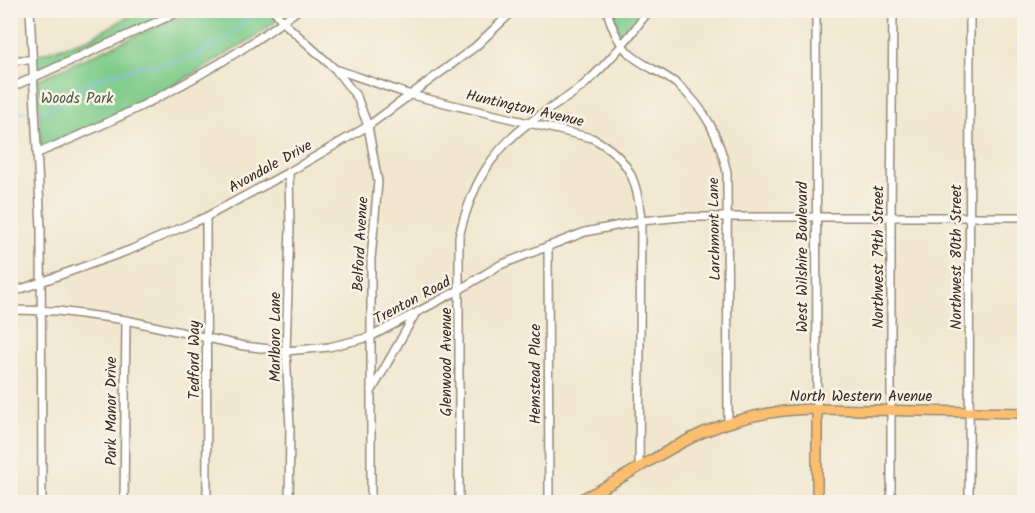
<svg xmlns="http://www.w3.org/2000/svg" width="1035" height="513" font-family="Kalam,sans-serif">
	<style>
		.park { fill: #80cc8b; stroke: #5e7b54; stroke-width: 1.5 }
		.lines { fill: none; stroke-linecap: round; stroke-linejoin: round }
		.stream { stroke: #8abbf6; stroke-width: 1.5 }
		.minor-casing { stroke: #968876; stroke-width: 10 }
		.major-casing { stroke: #968876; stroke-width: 12 }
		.minor { stroke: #fff; stroke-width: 7 }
		.major { stroke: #fbbe6e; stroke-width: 9 }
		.labels { text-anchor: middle; stroke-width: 5; stroke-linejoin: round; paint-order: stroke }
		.park-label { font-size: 15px; fill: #505b3f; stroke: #f7f3e8 }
		.street-label { font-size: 15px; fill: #3b2a1e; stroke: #f7f3e8 }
	</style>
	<rect width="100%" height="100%" fill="#f7f3e8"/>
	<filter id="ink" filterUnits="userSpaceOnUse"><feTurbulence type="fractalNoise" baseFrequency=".0167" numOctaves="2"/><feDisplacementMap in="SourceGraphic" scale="12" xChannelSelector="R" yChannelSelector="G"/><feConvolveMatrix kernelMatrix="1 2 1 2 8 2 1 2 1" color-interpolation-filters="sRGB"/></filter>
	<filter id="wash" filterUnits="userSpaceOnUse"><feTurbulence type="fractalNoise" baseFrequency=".008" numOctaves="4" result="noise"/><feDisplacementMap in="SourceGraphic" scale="24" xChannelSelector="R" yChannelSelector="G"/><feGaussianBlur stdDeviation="1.35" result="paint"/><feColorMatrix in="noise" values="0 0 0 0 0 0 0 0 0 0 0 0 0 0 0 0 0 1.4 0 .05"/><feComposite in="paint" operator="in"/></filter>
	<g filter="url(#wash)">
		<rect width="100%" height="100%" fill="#f0e7ce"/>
		<path class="park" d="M139,11h37l-138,62 -3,-2 -1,-17 3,1 51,-16z
			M191,11h78l9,9 -22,16 -76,46 -86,45 -53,20 -4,-67z
			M611,11h37l-23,26 -4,-2z"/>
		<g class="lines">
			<path class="stream" d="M39,110l18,-4 32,-24 24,-8 30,-8 33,-4 16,-5 20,-10 48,-37
				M10,115l15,-4"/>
		</g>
	</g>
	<g filter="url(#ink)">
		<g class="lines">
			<g class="minor-casing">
				<path id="minor" d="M30,10l11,218 1,274
					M274,10l9,12 52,47 76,26 181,43c37,19 46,43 49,83l-2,247
					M607,10c4,16 12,34 24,45 14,12 33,18 47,30 28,24 41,52 49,87l1,251
					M816,10l1,399
					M130,11l1,-1
					M10,60h22
					M335,69l22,28 11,29 10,56 -7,77v243
					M10,88l173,-78
					M38,153c91,-38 180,-82 260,-143
					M289,172l1,56 -4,123 4,77 -1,74
					M206,217l1,285
					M548,246l1,256
					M10,293l120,-43 76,-33 83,-45 79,-46 107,-79 39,-37
					M10,310l48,1 68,9 118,26 42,5 43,-4 41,-10 89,-47 41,-25 85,-33 56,-11 41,-4h342
					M371,392l43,-76
					M124,502l2,-182
					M459,502v-265c12,-50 31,-86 74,-117 17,-12 37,-23 53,-37 24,-22 44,-46 63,-73
					M891,502v-285l2,-207
					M969,502l1,-492"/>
			</g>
			<g class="major-casing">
				<path id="major" d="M817,409v93
					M574,502c45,-19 85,-50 130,-70 36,-15 74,-23 113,-23l207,4"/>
			</g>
			<use href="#minor" class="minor"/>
			<use href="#major" class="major"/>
		</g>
	</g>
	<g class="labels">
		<g class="park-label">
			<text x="77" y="103">Woods Park</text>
		</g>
		<g class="street-label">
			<text transform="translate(525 108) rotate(13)" y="5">Huntington Avenue</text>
			<text transform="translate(270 166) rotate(-29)" y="5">Avondale Drive</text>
			<text transform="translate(714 229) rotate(-91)" y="5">Larchmont Lane</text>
			<text transform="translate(360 244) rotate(-87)" y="5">Belford Avenue</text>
			<text transform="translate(802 257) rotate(-90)" y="5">West Wilshire Boulevard</text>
			<text transform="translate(878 257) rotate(-90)" y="5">Northwest 79th Street</text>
			<text transform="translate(956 257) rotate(-90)" y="5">Northwest 80th Street</text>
			<text transform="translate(412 300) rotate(-28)" y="5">Trenton Road</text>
			<text transform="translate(275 337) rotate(-90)" y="5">Marlboro Lane</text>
			<text transform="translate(194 360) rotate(-90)" y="5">Tedford Way</text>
			<text transform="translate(446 362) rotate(-90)" y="5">Glenwood Avenue</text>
			<text transform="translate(535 374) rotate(-90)" y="5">Hemstead Place</text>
			<text x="861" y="401">North Western Avenue</text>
			<text transform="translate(111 411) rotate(-90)" y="5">Park Manor Drive</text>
		</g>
	</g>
	<rect width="1035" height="513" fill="none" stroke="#f7f3e8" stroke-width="36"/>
</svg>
